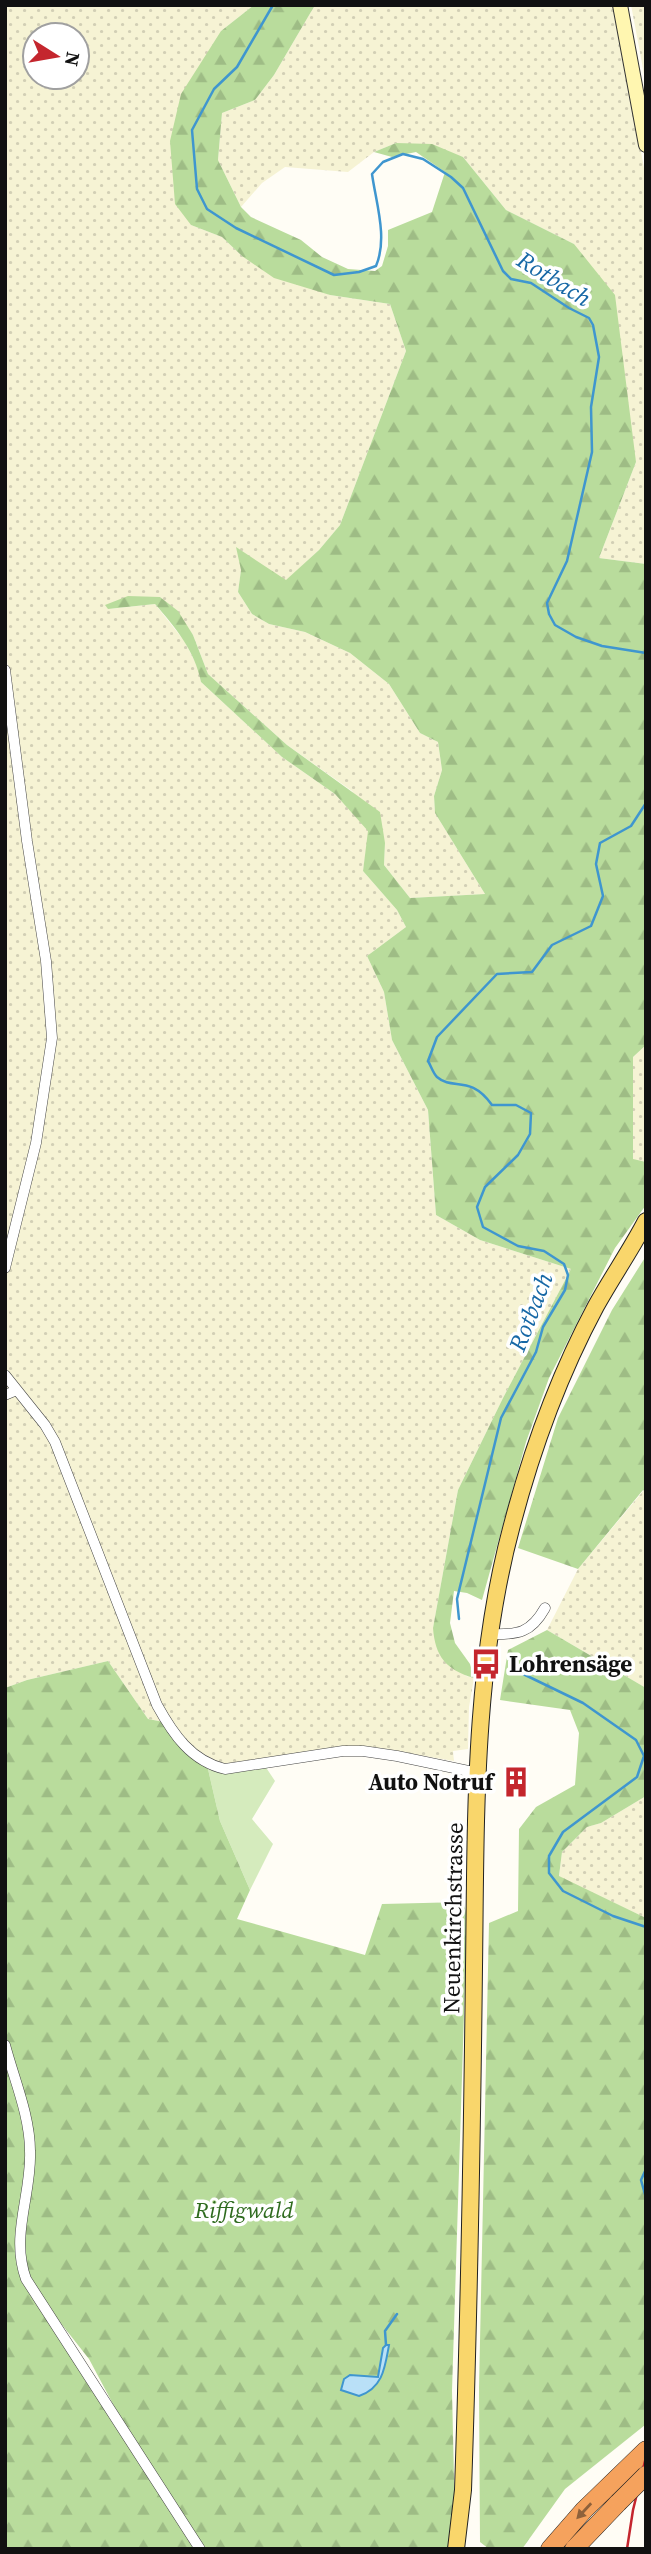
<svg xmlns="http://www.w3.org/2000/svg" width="651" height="2554" font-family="'Source Serif 4',serif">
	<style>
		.farmland { fill: url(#farmland-dots); fill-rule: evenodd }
		.grass { fill: #d5ebbd }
		.forest { fill: url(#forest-firs) }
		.water { fill: #b9e0f7; stroke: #3f96cf; stroke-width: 2 }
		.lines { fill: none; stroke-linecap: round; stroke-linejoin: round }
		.stream { stroke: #3f96cf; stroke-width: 2.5 }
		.minor-casing { stroke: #444; stroke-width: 11 }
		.secondary-casing { stroke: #333; stroke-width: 16 }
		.primary-casing { stroke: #222; stroke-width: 18 }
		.motorway-casing { stroke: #222; stroke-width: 19 }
		.minor { stroke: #fff; stroke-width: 10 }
		.secondary { stroke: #fff6b0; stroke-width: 14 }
		.primary { stroke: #f9d66b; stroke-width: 16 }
		.motorway { stroke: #f5a25d; stroke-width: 18 }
		.rail { stroke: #c4262e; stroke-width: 2.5 }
		.motorway-bridge-casing { stroke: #222; stroke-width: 19; stroke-linecap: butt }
		.motorway-bridge { stroke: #f5a25d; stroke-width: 18 }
		.oneway { fill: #8e613b }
		.labels { text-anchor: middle; stroke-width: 7; stroke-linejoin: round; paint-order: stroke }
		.poi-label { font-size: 23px; font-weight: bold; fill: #111; stroke: #fff; text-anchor: start }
		.street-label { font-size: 23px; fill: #111; stroke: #fff }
		.park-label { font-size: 23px; font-style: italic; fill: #2f6b1f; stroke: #fff }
		.water-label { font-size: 24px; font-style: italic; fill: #1768a6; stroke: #fff }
	</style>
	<defs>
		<pattern id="farmland-dots" width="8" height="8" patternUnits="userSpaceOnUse" patternTransform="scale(1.75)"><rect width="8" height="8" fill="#f6f3d4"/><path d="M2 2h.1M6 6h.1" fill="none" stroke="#d2cfb5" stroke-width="1.8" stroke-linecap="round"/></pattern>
		<pattern id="forest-firs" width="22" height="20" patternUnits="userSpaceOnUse" patternTransform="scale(1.75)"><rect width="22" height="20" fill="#b9dc9c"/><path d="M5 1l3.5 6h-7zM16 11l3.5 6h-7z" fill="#9ebc85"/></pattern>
	</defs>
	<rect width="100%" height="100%" fill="#fffdf5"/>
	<path class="farmland" d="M5,5h249l-33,26 -30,194 31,12 20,19 88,39 60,9 16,47 -66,174 -21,25 -33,31 -45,-11 -3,22 14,22 17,10 36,8 45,21 39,31 31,49 18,9 4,28 -8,26 1,17 50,81 -75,4 -26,-33 1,-22 -33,-52 -65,-46 -79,-71 -15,-39 -33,-38 -51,12 46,-5 30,38 14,28 2,12 81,75 53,37 34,37 -6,40 34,39 9,17 -39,29 17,36 8,48 36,70 8,105 44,25 91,29 -68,129 -45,92 -25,138 33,48 8,2 -5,29 -1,42 -15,2 1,10 -83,-14 -1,2 -133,17 -25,-2 -48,-42 -16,-3 -40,-58 -81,19 -22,8v-414l6,-20 42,-216 -48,-395zM35,35h42v42h-42z
		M315,5h299l32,174v385l-47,-6 37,-96 -62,-218 -68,-34 -43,-53 -67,-14 -22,9 -26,20 -63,-5 -23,16 -21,24 -23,-47 4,-47 33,-13 19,-25z
		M631,5h15v81l-7,-39z
		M5,682l41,300 2,55 -10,80 -33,140z
		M646,1045v117l-13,-2v-103z
		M644,1490l2,2v196l-99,-58 31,-61z
		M646,1796v122l-87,-41 3,-25 25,-25 14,-4z"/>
	<path class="grass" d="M265,1766l10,15 -23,38 21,25 -23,46 -30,-69 -12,-52 15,4z"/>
	<path class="forest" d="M254,5h61l-41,70 -19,25 -33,13 -4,47 23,47 10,10 50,23 21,17 26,12 27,2 7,-5 6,-20v-16l44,-18 13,-40 -29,-20 -24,5 -18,-5 22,-9 36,1 31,13 43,53 68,34 41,51 21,167 -37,96 47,6v481l-13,12v102l13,3v43l-31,43 -66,130 -23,64 -44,158 -15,-7 -13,-2 -4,32 5,20 15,21 4,14c-28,-8 -39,-22 -41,-50l25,-138 45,-92 68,-129 -91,-29 -44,-25 -8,-105 -36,-70 -8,-48 -17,-36 39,-29 -9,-17 -34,-39 5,-40 -33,-37 -53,-37 -81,-75c-6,-31 -26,-55 -46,-78l-47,5 -3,-4 23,-9 32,1 18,14 15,24 15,39 79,71 93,67 5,31 -1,22 26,33 75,-4 -50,-81 -1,-17 8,-26 -4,-28 -18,-9 -31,-49 -39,-31 -45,-21 -36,-8 -17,-10 -14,-22 3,-22 -5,-23 50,33 33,-30 21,-25 66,-174 -16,-47 -60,-9 -56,-17 -32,-22 -20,-19 -31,-12 -16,-21 -5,-63 11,-47 40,-63z
		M646,1256v236l-3,-2 -65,79 -60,-21 40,-130 54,-108z
		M547,1630l99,58v108l-45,27 -14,4 -25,25 -3,24 87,42v502l-1,5 -80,64 -43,60h-33l-9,-7 -1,-154 10,-465 29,-12 1,-82 17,-22 39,-22 4,-52 -9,-23 -70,-10 8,-50z
		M108,1661l40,58 16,3 32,36 12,11 12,52 30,69 -13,29 128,36 17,-51 82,-2 3,17 -15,472 3,131 -6,27h-245l-83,-130 -32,-60 -48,-61 -14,-27 -5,-33 10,-59 -7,-72 -20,-69v-350l22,-8z
		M5,2058l21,76 1,28 -9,98 178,289h-191z"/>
	<path class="water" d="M386,2345h3c-4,22 -6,43 -30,51l-18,-6 3,-11 6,-4 28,2 5,-29z"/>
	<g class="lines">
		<path class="stream" d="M273,5l-36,62 -23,22 -22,41 5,59 10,20 29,19 98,47 25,-3 17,-6c12,-28 0,-63 -4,-92l11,-12 20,-8 20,5 28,18 12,11 40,83 8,8 20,4 38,25 20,10 4,7 6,32 -8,50 1,45 -25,109 -20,42 2,11 6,11 21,12 26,9 44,7
			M459,1619l-2,-20 44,-181 35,-66 7,-25 22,-37 3,-15 -4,-11 -20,-13 -26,-5 -35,-19 -6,-20 8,-20 33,-32 12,-21 1,-21 -15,-8h-24c-22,-31 -39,-14 -55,-28 -4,-4 -6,-11 -9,-16l9,-24 60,-63 35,-2 20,-27 39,-19 12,-30 -7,-32 4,-21 31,-17 15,-23
			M521,1673l62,30 53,37 8,16 -7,21 -74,55 -14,24v17l14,18 50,25 33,11
			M646,2169l-5,11 5,18
			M386,2345l-1,-14 12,-17"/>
		<g class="minor-casing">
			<path id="minor" d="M5,670l22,171 19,120 6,77 -16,105 -31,125
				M5,1375l40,50 10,17 102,263c16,29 34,56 68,64l118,-18h20l34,5 81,17
				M5,1395l12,-5
				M490,1634c28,1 41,-1 55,-26
				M5,2045c9,34 25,71 25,106 2,43 -20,84 -4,128l174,270"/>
		</g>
		<g class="secondary-casing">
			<path id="secondary" d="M620,5l26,140"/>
		</g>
		<g class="primary-casing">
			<path id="primary" d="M456,2549l7,-59c6,-174 9,-349 11,-523 2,-148 -1,-298 38,-442 20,-76 47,-150 84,-219 16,-29 35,-56 50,-85"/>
		</g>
		<g class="motorway-casing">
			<path id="motorway" d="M550,2549l34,-39 62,-60
				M574,2549l44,-46"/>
		</g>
		<use href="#minor" class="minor"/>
		<use href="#secondary" class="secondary"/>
		<use href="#primary" class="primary"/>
		<use href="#motorway" class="motorway"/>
		<path class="rail" d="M627,2549l6,-39 13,-53"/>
		<g class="motorway-bridge-casing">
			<path id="motorway-bridge" d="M618,2503l28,-28"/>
		</g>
		<use href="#motorway-bridge" class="motorway-bridge"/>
	</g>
	<defs><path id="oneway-solid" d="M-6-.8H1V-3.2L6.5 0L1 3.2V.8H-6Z" transform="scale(1.75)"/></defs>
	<use class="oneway" href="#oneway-solid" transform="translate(584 2511) rotate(133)"/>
	<defs>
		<g id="bus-bare" transform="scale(2.415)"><path d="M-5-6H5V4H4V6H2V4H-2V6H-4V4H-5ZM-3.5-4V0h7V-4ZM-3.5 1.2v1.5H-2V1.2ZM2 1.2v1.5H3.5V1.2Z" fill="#c4262e" stroke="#fff" stroke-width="2.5" paint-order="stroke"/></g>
		<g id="building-bare" transform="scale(2.415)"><path d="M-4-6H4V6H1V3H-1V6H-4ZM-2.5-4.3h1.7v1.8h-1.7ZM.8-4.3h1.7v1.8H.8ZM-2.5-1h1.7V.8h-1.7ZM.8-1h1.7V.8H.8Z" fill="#c4262e" stroke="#fff" stroke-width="2.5" paint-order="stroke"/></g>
	</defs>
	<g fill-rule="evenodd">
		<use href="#bus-bare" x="486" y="1664"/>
		<use href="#building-bare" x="516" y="1782"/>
	</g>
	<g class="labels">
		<g class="poi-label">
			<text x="509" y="1672">Lohrensäge</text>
			<text x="493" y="1790" text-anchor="end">Auto Notruf</text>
		</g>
		<g class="street-label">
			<text transform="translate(453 1918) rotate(-89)" y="8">Neuenkirchstrasse</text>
		</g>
		<g class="park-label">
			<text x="244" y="2218">Riffigwald</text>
		</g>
		<g class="water-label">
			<text transform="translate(554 279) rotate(32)" y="8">Rotbach</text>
			<text transform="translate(531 1312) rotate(-69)" y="8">Rotbach</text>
		</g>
	</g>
	<rect width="651" height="2554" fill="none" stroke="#111111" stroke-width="14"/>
	<g transform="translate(56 56) rotate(101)"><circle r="33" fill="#ffffff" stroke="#a0a0a0" stroke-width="2"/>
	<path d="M0-5L12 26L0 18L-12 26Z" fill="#c4262e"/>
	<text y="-10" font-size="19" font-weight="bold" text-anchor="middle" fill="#111111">N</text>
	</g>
</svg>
